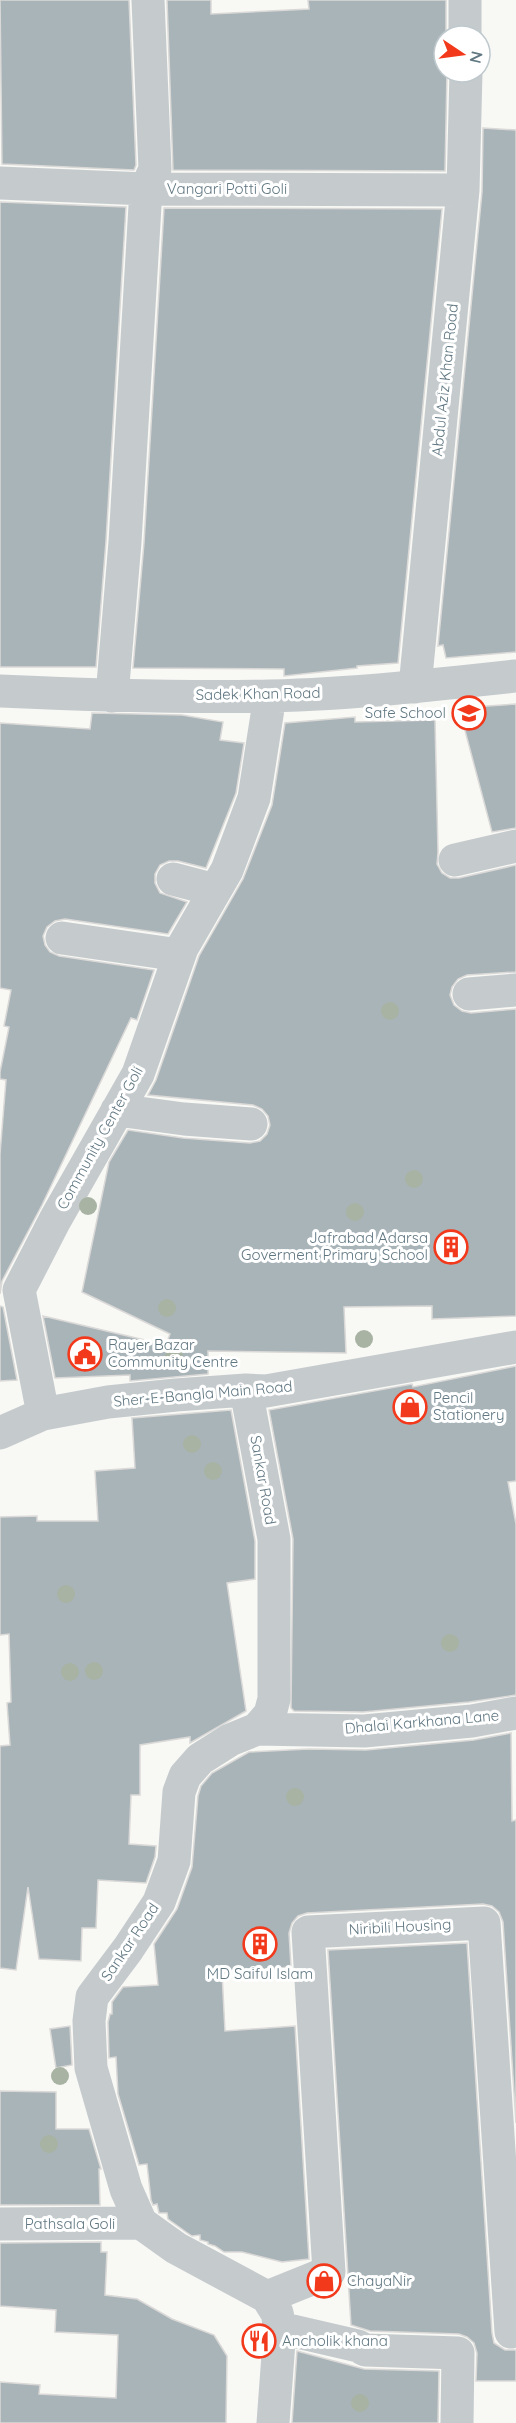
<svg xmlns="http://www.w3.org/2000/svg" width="516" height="2423" font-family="Quicksand,sans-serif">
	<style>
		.building { fill: #a9b4b9; stroke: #dad9d7; stroke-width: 1.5 }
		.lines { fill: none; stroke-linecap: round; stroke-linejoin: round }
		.minor { stroke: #c5cacd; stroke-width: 33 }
		.tree { fill: #a8b3a3 }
		.labels { text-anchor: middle; stroke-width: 6; stroke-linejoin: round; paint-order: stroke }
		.street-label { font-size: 15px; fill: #607782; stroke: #fff }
		.poi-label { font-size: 15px; fill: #607782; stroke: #fff; text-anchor: start }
	</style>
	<rect width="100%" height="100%" fill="#f8f8f5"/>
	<path class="building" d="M0,0h129l7,165 -2,5 -132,-6z
		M167,0h44v14l98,-5 -1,-9h138v36h-2v36h3l-2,99 -272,-1z
		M483,128l33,2v522l-70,6 -3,-13 -5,1 44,-454z
		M0,202l126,5 -20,334 -10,126h-96z
		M164,208l278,1 -44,454 -41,3v2l-73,8v-7l-151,-1 11,-125z
		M516,704v124l-24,4 -33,-124z
		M92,713l90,2 41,7 -3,18 24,3 -8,50 -30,75 -28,-7h-9l-9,4 -5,9v9l5,10 27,9 -19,32 -103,-15 -10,2 -8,6 -4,9 2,9 5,7 9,4 95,14 -17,50 -6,-2 -89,187 -40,76 -2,13v-140l6,-74 -6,-1v-7l9,-45 -5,-1 7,-36 -11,-2v-265l90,6z
		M355,717v5l80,-2 3,132 -1,12 5,9 8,5h9l57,-13v107l-49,3 -9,4 -6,8 -2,8 4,10 8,6 9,2 45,-4v307l-84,3v-13l-88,1 2,46 -138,-2v23l-78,7v-6l-75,3 -12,-62 123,29 4,-11 -88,-42 27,-130 19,-32 55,8 67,5 10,-2 7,-7 3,-9 -2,-9 -6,-7 -9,-4 -105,-10 8,-15 43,-124 44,-77 29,-74 13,-82z
		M0,1306l3,1 14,73 -17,1z
		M516,1366v115l-8,1 8,42v171l-47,7 -106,10 -69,-1 -3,-3 2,-169 -24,-129 143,-26 1,3z
		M231,1410l24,131v38l-28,4 19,128 -56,32v-6l-50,8v50h-9l-2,49 27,2 -1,11 -9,26 -48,-3 -2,48h-14l-1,33 -42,-2 -11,-72 -12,83 -16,-2v-222l10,-1 -3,-42 4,-1 -2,-68 -9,1v-118l37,-1v5h61l-3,-50 40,-3 -3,-50z
		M511,1733l1,88 4,-1v303l-13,-201 -4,-10 -7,-6 -9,-2 -176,9 -9,3 -6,7 -3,10 2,34 -69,6 3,58 70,-5 14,233 -27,3 -40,-10h-18l-9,-6 -7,-2v-2l-8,-2v-5l-8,1 -6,-4 -18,-13 -1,-6h-8l-2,-9 -4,1 -2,-5 -4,-36 -8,1 -21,-71 -2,-37 -7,1 -1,-36 2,-8h2v-12l11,-15 35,-2 -4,-41 23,-35 15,-42 6,-71 3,-10 11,-13 37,-21 60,-3 57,1 108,-10z
		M467,1943l25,390 2,10 11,7h11v31h-40l1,-28 -3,-10 -7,-6 -8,-3 -89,-3 -19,-6 -23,-375z
		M70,2026l2,39 -16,3 -6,-39z
		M0,2091l56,1v37h33l12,40h-2l1,36h-100z
		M101,2242v10h6l-2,43 32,4 35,20 42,16 13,21 -1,67h-226v-41l40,3 -1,9 77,4 2,-63 -63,-3 1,-22 -56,-4v-63z
		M297,2351l67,18 75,2 -1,52h-146z"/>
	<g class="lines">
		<path class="minor" d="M148,0l7,169 -9,20 317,1
			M465,0v36
			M0,183l146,6 -21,353 -13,154
			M415,687l48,-497 3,-118
			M0,691c90,4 180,7 270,5 82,-2 164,-11 246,-20
			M455,860l61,-14
			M173,879l42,11
			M62,938l117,17
			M469,994l47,-4
			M117,1110l67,9 67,5
			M246,1390l28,149v160l-4,15 -13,15 -27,11 -30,19 -15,17 -6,16 -5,69 -15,41 -31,47 -36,48 -3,24 2,47 35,121 15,34 35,25 91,49 10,16 3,15 -7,95
			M43,1414l-24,-124 36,-70 83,-146 44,-126 45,-78 27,-72 16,-102
			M0,1433l43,-19 65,-12 68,-7 70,-5 20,1 250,-44
			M257,1729l107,2 108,-10 44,-8
			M0,2224l141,-1
			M267,2297l62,-25 -21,-340 176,-9 27,409 5,-1
			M280,2328l78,18 7,4 93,3 -1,70"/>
	</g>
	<g class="tree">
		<circle cx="390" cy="1011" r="9"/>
		<circle cx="414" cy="1179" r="9"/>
		<circle cx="88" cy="1206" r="9"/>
		<circle cx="355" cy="1212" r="9"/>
		<circle cx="167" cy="1308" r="9"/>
		<circle cx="364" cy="1339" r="9"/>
		<circle cx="174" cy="1357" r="9"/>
		<circle cx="192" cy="1444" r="9"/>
		<circle cx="213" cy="1471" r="9"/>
		<circle cx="66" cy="1594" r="9"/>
		<circle cx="450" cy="1643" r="9"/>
		<circle cx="94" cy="1671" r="9"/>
		<circle cx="70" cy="1672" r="9"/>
		<circle cx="295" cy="1797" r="9"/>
		<circle cx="60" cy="2076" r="9"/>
		<circle cx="49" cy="2144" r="9"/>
		<circle cx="360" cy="2403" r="9"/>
	</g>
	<defs>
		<g id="school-ring" transform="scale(1.725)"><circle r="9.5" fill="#fff" stroke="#f2391b" stroke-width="1.5"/><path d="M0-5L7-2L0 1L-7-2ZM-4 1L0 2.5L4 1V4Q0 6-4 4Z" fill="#f2391b"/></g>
		<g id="building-ring" transform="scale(1.725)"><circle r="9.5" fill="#fff" stroke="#f2391b" stroke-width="1.5"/><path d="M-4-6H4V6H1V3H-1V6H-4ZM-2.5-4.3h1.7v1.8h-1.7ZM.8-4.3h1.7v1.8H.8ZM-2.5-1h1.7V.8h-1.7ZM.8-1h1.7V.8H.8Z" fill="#f2391b"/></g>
		<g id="civic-ring" transform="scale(1.725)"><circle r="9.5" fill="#fff" stroke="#f2391b" stroke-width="1.5"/><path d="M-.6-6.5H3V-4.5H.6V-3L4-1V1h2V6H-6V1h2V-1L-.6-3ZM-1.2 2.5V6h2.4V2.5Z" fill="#f2391b"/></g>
		<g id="shop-ring" transform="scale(1.725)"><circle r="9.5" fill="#fff" stroke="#f2391b" stroke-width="1.5"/><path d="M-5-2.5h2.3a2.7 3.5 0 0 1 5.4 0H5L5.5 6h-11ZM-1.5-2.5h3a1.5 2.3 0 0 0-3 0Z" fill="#f2391b"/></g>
		<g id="restaurant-ring" transform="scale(1.725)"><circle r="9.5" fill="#fff" stroke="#f2391b" stroke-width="1.5"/><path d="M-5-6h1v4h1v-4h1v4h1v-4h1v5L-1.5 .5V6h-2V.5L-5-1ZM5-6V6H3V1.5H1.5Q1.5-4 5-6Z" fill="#f2391b"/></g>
	</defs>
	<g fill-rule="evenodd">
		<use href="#school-ring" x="469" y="713"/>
		<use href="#building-ring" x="451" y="1247"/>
		<use href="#civic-ring" x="85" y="1354"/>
		<use href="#shop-ring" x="410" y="1407"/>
		<use href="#building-ring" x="260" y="1944"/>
		<use href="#shop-ring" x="324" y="2281"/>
		<use href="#restaurant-ring" x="259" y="2341"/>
	</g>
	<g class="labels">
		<g class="street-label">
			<text x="227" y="194">Vangari Potti Goli</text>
			<text transform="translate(445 380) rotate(-84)" y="5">Abdul Aziz Khan Road</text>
			<text transform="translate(258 694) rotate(-1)" y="5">Sadek Khan Road</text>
			<text transform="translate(100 1138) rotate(-61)" y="5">Community Center Goli</text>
			<text transform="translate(203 1394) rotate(-5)" y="5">Sher-E-Bangla Main Road</text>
			<text transform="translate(263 1480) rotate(80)" y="5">Sankar Road</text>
			<text transform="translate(422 1722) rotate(-5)" y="5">Dhalai Karkhana Lane</text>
			<text transform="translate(400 1927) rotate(-3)" y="5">Niribili Housing</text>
			<text transform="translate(130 1942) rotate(-56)" y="5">Sankar Road</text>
			<text x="70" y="2229">Pathsala Goli</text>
		</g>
		<g class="poi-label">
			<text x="446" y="718" text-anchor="end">Safe School</text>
			<text x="428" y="1243" text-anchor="end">Jafrabad Adarsa<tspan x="428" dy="17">Goverment Primary School</tspan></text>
			<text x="108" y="1350">Rayer Bazar<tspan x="108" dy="17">Community Centre</tspan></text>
			<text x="433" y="1403">Pencil<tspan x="433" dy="17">Stationery</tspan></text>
			<text x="260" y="1979" text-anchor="middle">MD Saiful Islam</text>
			<text x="347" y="2286">ChayaNir</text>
			<text x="282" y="2346">Ancholik khana</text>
		</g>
	</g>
	<g transform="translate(462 54) rotate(103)"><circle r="28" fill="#ffffff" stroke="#bfc9cd" stroke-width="1.5"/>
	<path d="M0-4.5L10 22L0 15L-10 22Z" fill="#f2391b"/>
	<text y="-9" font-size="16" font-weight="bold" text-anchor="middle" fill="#607782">N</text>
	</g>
</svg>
